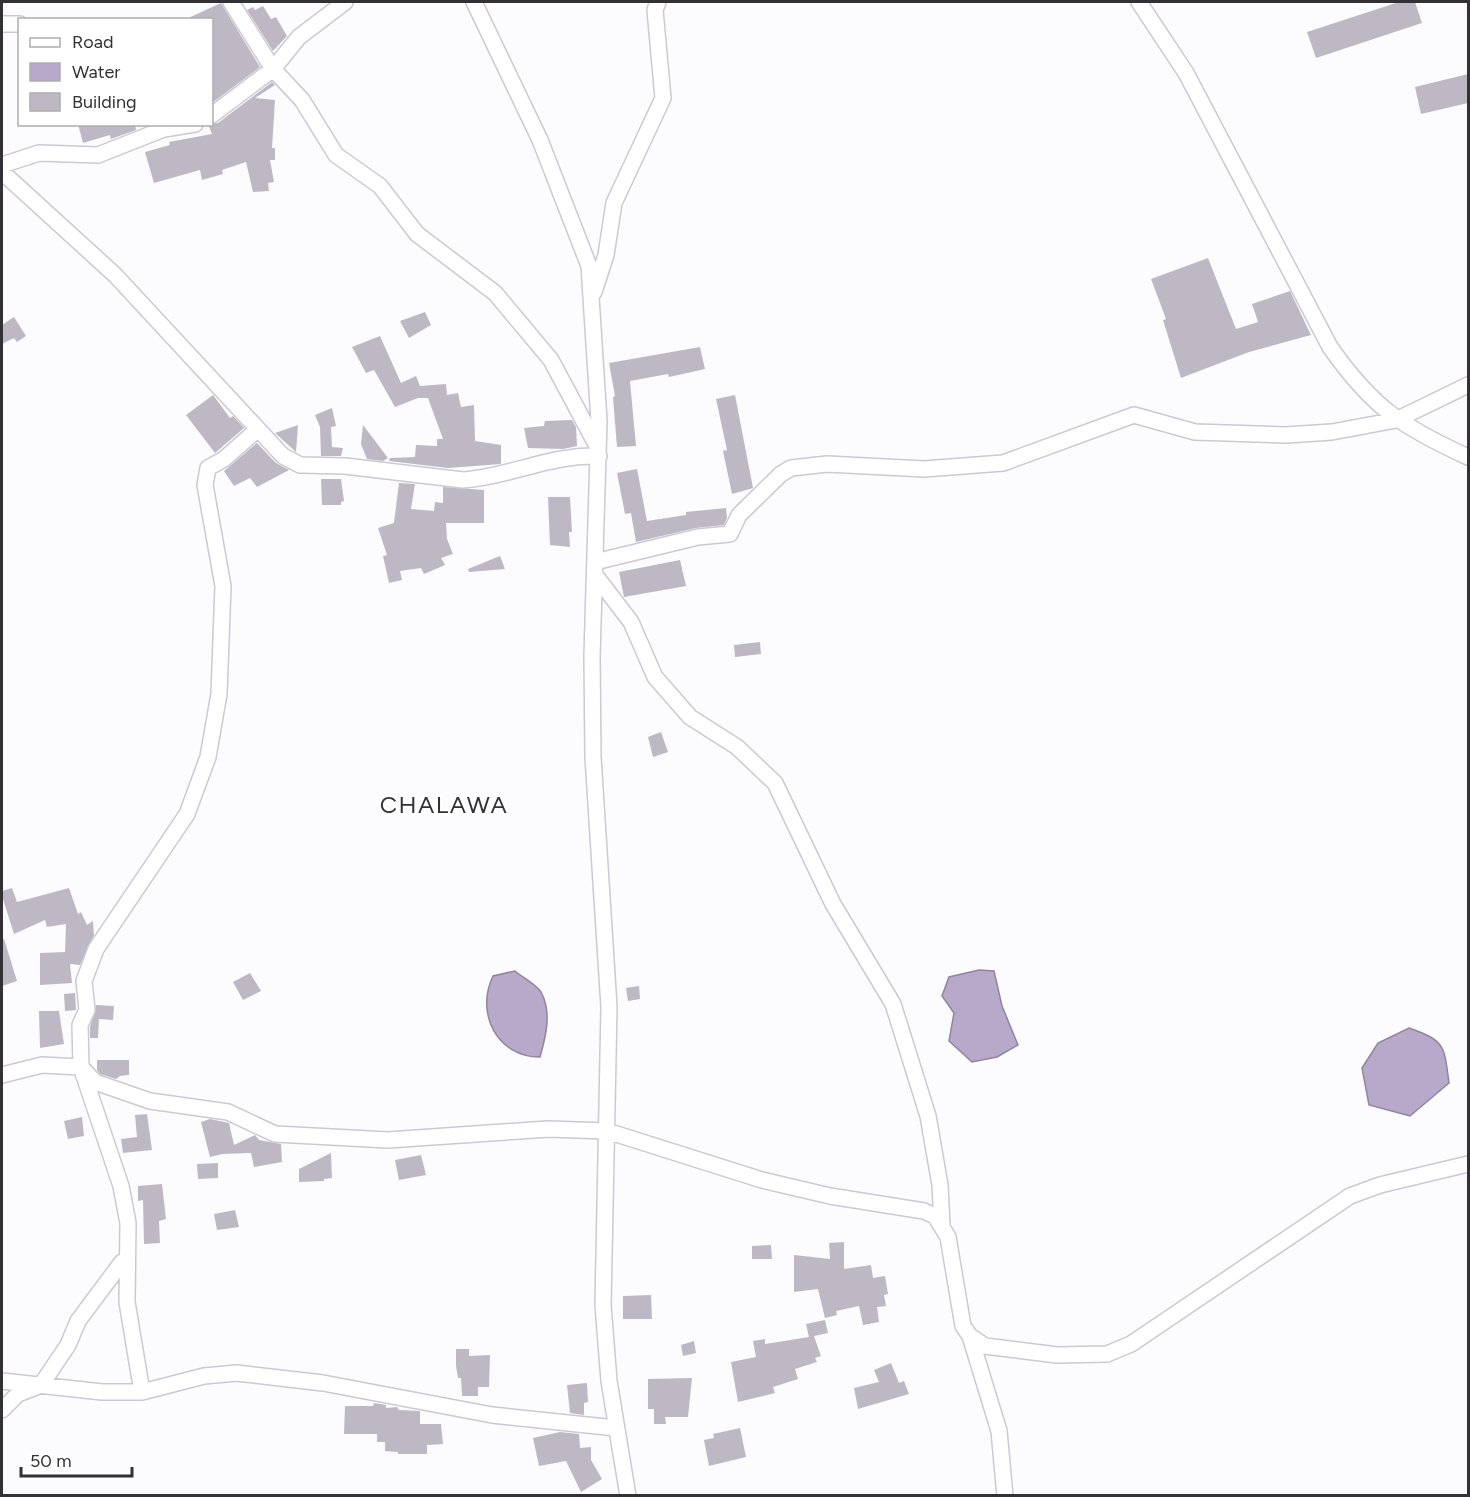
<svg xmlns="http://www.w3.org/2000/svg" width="1470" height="1497" font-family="Figtree,sans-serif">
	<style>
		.water { fill: #b8a8ca; stroke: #90849e; stroke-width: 1.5 }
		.building { fill: #beb8c4 }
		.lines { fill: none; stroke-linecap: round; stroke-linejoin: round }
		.minor-casing { stroke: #cdc8d4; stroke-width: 18 }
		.minor { stroke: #fff; stroke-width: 15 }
		.labels { text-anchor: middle; stroke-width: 5; stroke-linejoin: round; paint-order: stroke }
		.quarter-label { font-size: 24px; letter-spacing: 1.5px; fill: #333136; stroke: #fff }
	</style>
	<rect width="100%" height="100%" fill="#fcfbfd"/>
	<path class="water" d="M979,970l15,1 8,35 16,39 -21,12 -25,5 -23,-21 5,-28 -12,-17 7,-19z
		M515,971c7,6 21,13 26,21 11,20 5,44 -1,65 -43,0 -65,-44 -47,-81z
		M1409,1028c37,13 35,18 40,55l-39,33 -41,-11 -7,-37 16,-25z"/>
	<path class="building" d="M1399,2h16l7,21 -106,35 -9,-26z
		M221,3l39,64 -48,36v-83h-28z
		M263,6l8,13 5,-2 11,19 -14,15 -26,-41 6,-3 2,3z
		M1468,74v29l-47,11 -6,-27z
		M272,82l3,3 -20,13 20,2 -3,48h3v12h-5l4,22 -6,1 1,8 -16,1 -7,-30 -24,8 1,4 -21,6 -2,-10 -46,13 -9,-31 25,-7 -1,-3 43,-8 -4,-10 10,-1z
		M78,124h57l1,6 -25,9 -1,-4 -27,8z
		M1208,258l28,71 22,-7 -6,-18 38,-13 21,44 -62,17 -68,26 -18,-58 3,-1 -15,-40z
		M425,312l6,13 -22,13 -9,-17z
		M14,317l12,19 -9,6 -3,-4 -12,6v-19z
		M380,336l21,47 15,-7 4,10 26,-2 1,11 11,-2 3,14 13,-2 1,36 26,4v19l-53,4 -59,-7 1,-3 25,-1 1,-12 21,1v-7h6l-15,-41h-10l-23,9 -21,-37 -8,3 -14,-26z
		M700,347l5,22 -36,8 -1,-3 -38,7 6,65 -19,1 -4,-50 2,-1 -6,-33z
		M213,395l17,23 3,-2 11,12 -29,25 -29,-38z
		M735,395l18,93 -21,6 -9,-43 4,-1 -11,-51z
		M332,408l4,18 -5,1 1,20 11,1 -2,8h-20l-1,-29 -5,-12z
		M572,420l4,7 1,19 -14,3 -35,-1 -4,-20 20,-2 1,-5z
		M298,425l-2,27 -21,-19z
		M363,425l25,33 -5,3 -16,-2 -6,-15z
		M257,443l19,20 13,7 -32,17 -7,-9 -16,8 -10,-15z
		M637,469l10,52 39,-6v-3l40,-4 1,10 -3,7 -28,3 -60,14 -5,-29 -6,1 -8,-41z
		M321,479h20l3,22 -3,1v3h-19z
		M399,483l16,1 -4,25 23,2 1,-9 8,1v-16l41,3v33h-38l1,16 6,15 -12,4 4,7 -21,9 -3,-6 -21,3 2,9 -13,3 -6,-27 4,-1 -9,-27 16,-5z
		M548,497h22l2,35h-3l1,15 -20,-2z
		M500,556l5,13 -36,3 -1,-3z
		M680,560l6,26 -62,11 -5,-25z
		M760,642l1,12 -26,3 -1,-12z
		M661,732l7,20 -15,5 -5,-20z
		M12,888l5,14 52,-14 9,26 3,-2 6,13 6,-4 1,14 -14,30 -10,-1 2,19 -32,2v-32l25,-1 1,-28 -19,3 -2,-7 -31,14 -12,-38v-5z
		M4,939l13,42 -15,5v-46z
		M250,973l11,18 -18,9 -10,-18z
		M639,986l1,13 -12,2 -2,-13z
		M75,993l1,17 -11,1 -1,-17z
		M96,1005l18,1 -1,14 -14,-1 -1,19h-8v-11z
		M39,1011h20l5,33 -24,4z
		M97,1060h32v15l-9,1 -4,3 -16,-5 -3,-4z
		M147,1114l5,36 -29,3 -2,-14 16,-2 -2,-22z
		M82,1117l2,19 -16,3 -4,-18z
		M210,1119l19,4 5,22 21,-10 4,5 22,4 1,18 -28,5 -3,-14 -29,1 -12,3 -9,-35z
		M331,1153l1,25 -8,1v2l-25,1v-13z
		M421,1155l5,20 -27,5 -4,-20z
		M218,1163v15l-20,1 -1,-15z
		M162,1184l4,35 -7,2 1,22 -16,1 -1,-44 -5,1v-15z
		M235,1210l4,17 -22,3 -3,-16z
		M844,1242v27l27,-4 2,13 12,-2 3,18 -4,1 2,11 -9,1 2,15 -16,3 -4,-19 -23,5 1,4 -12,3 -7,-29 -24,3v-37l36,4 -1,-16z
		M771,1245l1,14h-20v-13z
		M651,1295l1,24h-29v-23z
		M825,1320l3,13 -14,3 7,20 -6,2 2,4 -22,7 3,10 -25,8 2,6 -37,9 -7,-40 25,-5 -3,-16 12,-2v5l44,-7 -3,-13z
		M694,1341l2,12 -13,3 -2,-11z
		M456,1349h13v7l21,-1 -1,32h-11v9h-16l-1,-18h-3l-2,-12z
		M891,1363l8,20 5,-2 5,13 -51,15 -4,-21 25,-6 -5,-12z
		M692,1378l-4,39h-23l1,7h-12v-15h-6v-30z
		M587,1383l1,19 -4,1v12l-14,-2 -3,-28z
		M374,1403l12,2v3l11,-1 2,3 21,1v13h21l2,20 -16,1v9h-29v-2l-13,-1v-9h-8v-8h-33l1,-28h28z
		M740,1428l6,29 -37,9 -5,-26 10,-2 -1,-4z
		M560,1432l19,2 1,14 11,-1v13l11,19 -21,13 -15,-31 -27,5 -6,-28z"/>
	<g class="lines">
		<g class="minor-casing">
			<path id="minor" d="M231,2l42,67 29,31 34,55 44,31 37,48 78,59 56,67 46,86
				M474,2l66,138 49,126 10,155 -7,235 1,101 16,250 -6,298 6,76 19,115
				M1139,2l47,71 144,274c42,60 72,80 138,110
				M2,24h18
				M212,115l61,-46 26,-32 46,-35
				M2,165l37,-12 59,2 66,-26 31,-5
				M2,172l113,103 168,181 17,9 45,1 118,14c46,-3 89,-26 136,-24
				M594,292l12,-37 8,-52 49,-105 -8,-88 3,-8
				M595,562l103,-25 32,-3 9,-19 42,-41 10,-6 36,-4 97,5 79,-6 131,-48 61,17 91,3 46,-3 64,-12 72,-35
				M595,575l36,47 24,55 35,40 47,30 38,36 58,121 60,100 35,112 12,69 2,40
				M2,1075l40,-10 39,2 14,15 55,19 78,11 47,22 113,6 160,-11 59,2 155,49 68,16 94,15 11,5 13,21 15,89 7,10 29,95 6,65
				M970,1336l15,10 72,9 50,-1 24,-10 219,-148 30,-11 88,-21
				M2,1381l100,11h40l62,-16 33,-3 86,10 169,32 124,13
				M142,1392l-15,-90 1,-79 -7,-37 -40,-119 -1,-42 7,-15 -3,-29 12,-32 91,-135 21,-57 11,-63 4,-108 -18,-101 3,-17 16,-9 34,-30
				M2,1410l16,-16 23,-9 27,-40 10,-24 44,-59 5,-1"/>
		</g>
		<use href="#minor" class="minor"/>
	</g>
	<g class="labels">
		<g class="quarter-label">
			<text x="444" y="813">CHALAWA</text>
		</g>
	</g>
	<rect width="1470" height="1497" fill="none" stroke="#333136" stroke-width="6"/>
	<rect x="18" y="18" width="195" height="108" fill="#ffffff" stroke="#adadaf" stroke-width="1.5"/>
	<rect x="30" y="38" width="30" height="9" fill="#ffffff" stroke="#adadaf" stroke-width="1.5"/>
	<text x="72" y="48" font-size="18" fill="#333136">Road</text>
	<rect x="30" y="63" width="30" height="18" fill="#b8a8ca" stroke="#adadaf" stroke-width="1.5"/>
	<text x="72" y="78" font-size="18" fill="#333136">Water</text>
	<rect x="30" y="93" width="30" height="18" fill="#beb8c4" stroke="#adadaf" stroke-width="1.5"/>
	<text x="72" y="108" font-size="18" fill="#333136">Building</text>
	<path d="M21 1467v9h111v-9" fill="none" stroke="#333136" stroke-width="3"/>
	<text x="30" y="1467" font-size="18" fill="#333136" stroke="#ffffff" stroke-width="4.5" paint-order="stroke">50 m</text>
</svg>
